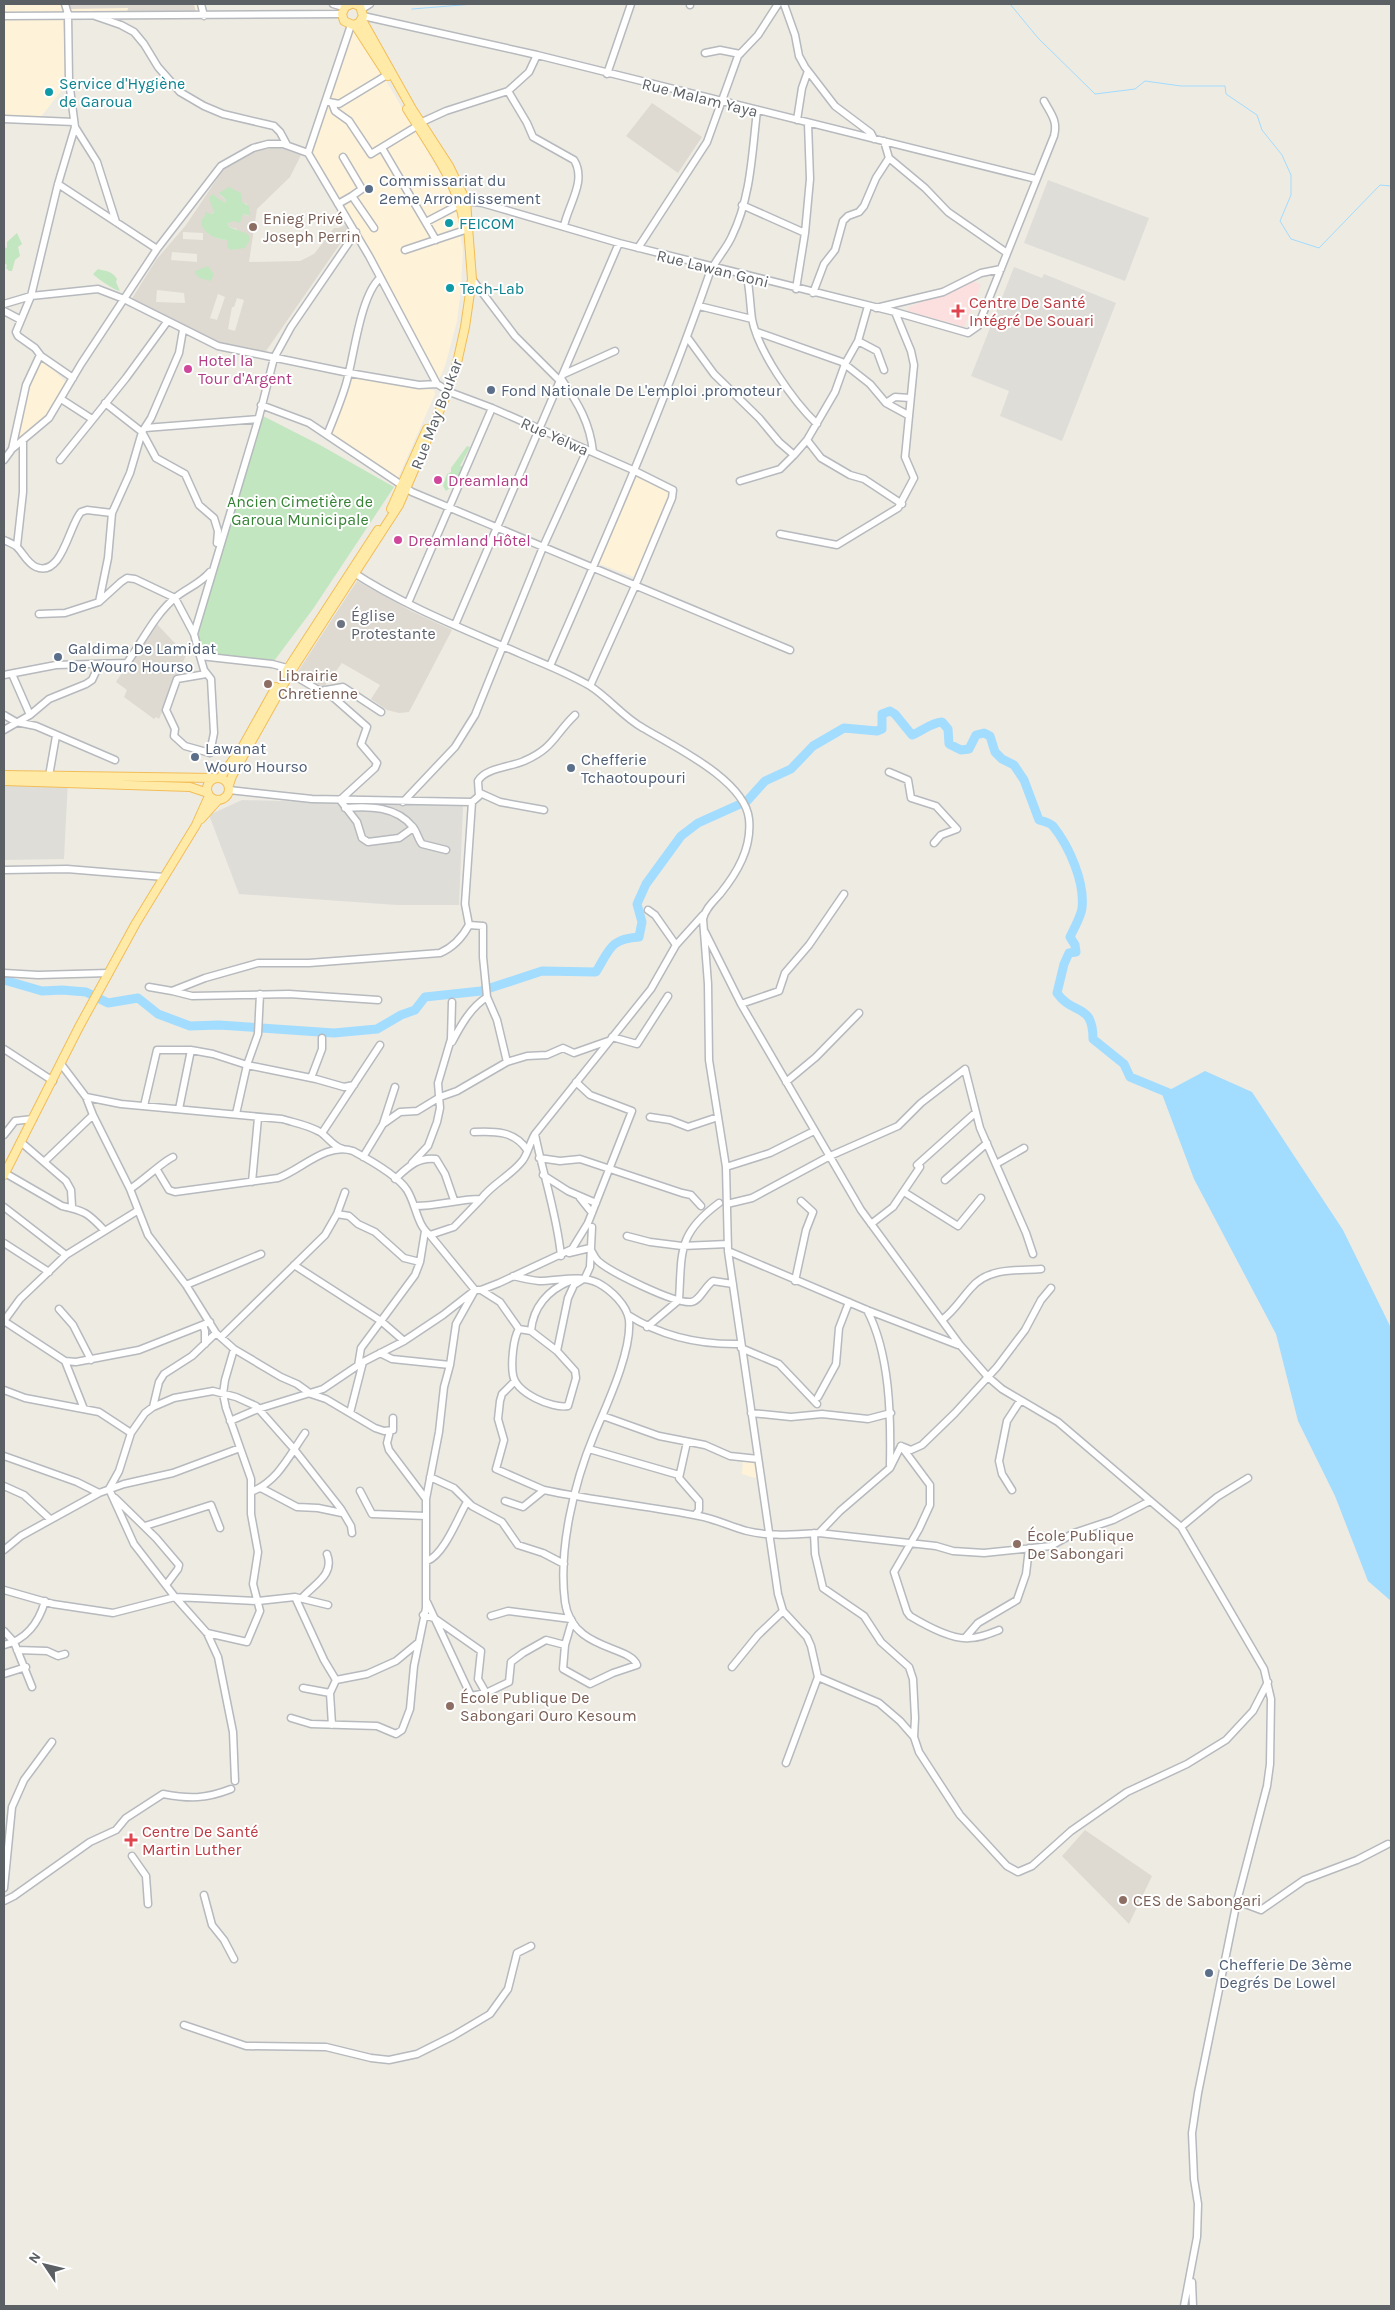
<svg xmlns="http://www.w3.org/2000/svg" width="1395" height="2310" font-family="Karla,sans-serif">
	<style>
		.commercial { fill: #fef3d8 }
		.industrial { fill: #dfddd8 }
		.education { fill: #dedad1; fill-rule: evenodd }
		.medical { fill: #fbe0df }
		.green { fill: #c2e6bf }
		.water { fill: #a2dcff }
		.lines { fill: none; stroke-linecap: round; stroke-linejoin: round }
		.stream { stroke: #a2dcff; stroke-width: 1 }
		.river { stroke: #a2dcff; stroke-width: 9 }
		.minor-casing { stroke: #b6b9bd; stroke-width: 9 }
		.major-casing { stroke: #f2bd58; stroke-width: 10 }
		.minor { stroke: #fff; stroke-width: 6 }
		.major { stroke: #ffeba7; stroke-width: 8 }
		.culture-dot { fill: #0f9aa8; stroke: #fff; stroke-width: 2 }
		.service-dot { fill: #5c6f8a; stroke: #fff; stroke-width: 2 }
		.education-dot { fill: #8d6e63; stroke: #fff; stroke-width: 2 }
		.health-dot { fill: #e0444e; stroke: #fff; stroke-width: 2 }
		.hotel-dot { fill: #d1479c; stroke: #fff; stroke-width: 2 }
		.worship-dot { fill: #6b7280; stroke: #fff; stroke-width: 2 }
		.labels { text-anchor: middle; stroke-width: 4; stroke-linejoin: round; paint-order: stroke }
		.culture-label { font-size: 16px; fill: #0d838f; stroke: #fff; text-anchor: start }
		.street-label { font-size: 16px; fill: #5b6064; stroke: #fff }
		.service-label { font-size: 16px; fill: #4e5e75; stroke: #fff; text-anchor: start }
		.education-label { font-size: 16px; fill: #785e54; stroke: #fff; text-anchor: start }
		.health-label { font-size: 16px; fill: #be3a42; stroke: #fff; text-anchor: start }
		.hotel-label { font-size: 16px; fill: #b23c85; stroke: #fff; text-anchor: start }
		.park-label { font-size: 16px; fill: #358234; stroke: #fff }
		.worship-label { font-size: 16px; fill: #5b616d; stroke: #fff; text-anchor: start }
	</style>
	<rect width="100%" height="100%" fill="#eeebe3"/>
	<path class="commercial" d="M4,4h195l3,11h-140l7,66 -29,37 -36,2z
		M350,27h5l86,148 15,31 7,44 -2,38 -4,33 -12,45 -8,18 -84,-150 -33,-54 -13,-26z
		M44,361l23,22 -12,24 -13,16 -21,16 -3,-2 12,-51 6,-18z
		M351,376l83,14 1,4 -37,84 -68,-46z
		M633,476l38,17 -34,85 -40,-15z
		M743,1459l14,1 2,16 -4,2 -13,-4z"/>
	<path class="industrial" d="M1048,180l101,38 -24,63 -101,-38z
		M1014,267l28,11 2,-4 72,29 -54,138 -62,-25 9,-25 -38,-15z
		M4,779l64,1 -4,79 -60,1z
		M242,800l221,6 -4,99h-62l-158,-11 -30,-79z"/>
	<path class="education" d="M67,4h127l2,8 -69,1 1,-5 -60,1z
		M652,103l50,34 -24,36 -52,-37z
		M278,147l23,8 -11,22 -33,32 -8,53 51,-1 14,-7 20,-26h5l6,-3 4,6 -85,123 -46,-10 -87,-44 25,-40 30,-35 41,-61 27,-13zM212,195l13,8 1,-3 -6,-5 27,9 2,12 -6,-2 -15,9 1,4 8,2 -9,13 -1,-2 -8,-1 -10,-5 -8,-14 13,-8zM183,232l20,1v7l-20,-1zM172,252l25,2v8l-26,-2zM157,290l27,3 1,10 -29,-1zM218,294l7,3 -8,23 -7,-2zM237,298l7,2 -9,31 -7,-2 4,-22h2z
		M357,581l54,30 41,19 -43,82 -10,1 -12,-3 -16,-11 9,-14 -38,-22 -21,28 -24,-18z
		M155,622l31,33 -27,64 -3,-2 -2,2 -30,-22 3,-7 -11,-8z
		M1085,1830l67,46 -23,48 -67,-68z"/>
	<path class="medical" d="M974,281l7,4 -17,42 -56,-16 1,-4z"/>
	<path class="green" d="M229,187l12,6 1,9 7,4 1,10 -7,-2 -3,9 -6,-2 -6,2 1,4 19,7 2,6 -5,8 -15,2 -3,-4v-6c-12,-1 -26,-7 -26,-20l4,-4v-4l6,2 3,-2 -5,-14 3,-4 13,9 1,-3 -7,-7z
		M17,233l5,11 -4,3 2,9 -5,4 -3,11h-3l-3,-3 1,-3 -3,-2v-16l3,1v-6z
		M208,266l6,8 -3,7 -12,-3 -4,-5v-2z
		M98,269c9,3 13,1 19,10l-1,3 4,9c-6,-1 -22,-12 -27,-17z
		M261,415l59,30 74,42 -81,122 -39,52 -70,-7 -7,-23z
		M467,446l3,1 -10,19h4l-4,14 -14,11 -3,-5 4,-12 4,-2v-4z"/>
	<path class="water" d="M1205,1071l47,21 91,138 48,98v273l-23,-20 -33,-85 -37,-75 -22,-87 -82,-155 -32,-85z"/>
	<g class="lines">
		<path class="stream" d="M1010,4l28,34 57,56 40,-5 10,-8 36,5h44l1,8 31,21 5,15 20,25 9,20v20l-11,26 11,18 28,9 61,-63 11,1
			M412,9l62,-5"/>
		<path class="river" d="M4,980l38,11 20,-1 24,2 22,11 30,-5 20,16 32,12 29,-1 115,8 43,-4 24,-14 14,-5 10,-13 56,-6 61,-20 54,1c14,-23 14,-33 43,-35l3,-15 -5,-18 9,-20 35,-48 17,-13 49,-22 18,-20 26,-12 22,-23 31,-18 33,3 5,-2v-15l8,-3 5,3 17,21c11,-4 18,-12 30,-13l6,7 1,15 12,6 8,-1 7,-14 8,-2 6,3 5,16 7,7 12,6 10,15 15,40c4,1 11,3 14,6 16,20 32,56 29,82 -1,9 -8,20 -12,29l5,8 1,7 -7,1 -5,11 -7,29c16,23 36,9 36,46l31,25 6,13 46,19"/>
		<g class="minor-casing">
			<path id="minor" d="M65,4l3,10 1,67 6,46 22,35 19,60
				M201,4l3,12
				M333,4l7,2
				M784,4l11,31 4,21 6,11 30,39 36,27 3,6
				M690,5v-1
				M362,9l8,-5
				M4,16l338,-2
				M95,16l26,9 13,7 10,12 14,23 22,25 24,14 19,8 51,12 6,6 7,13
				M363,16l174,39 499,124
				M705,53l15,-3 20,4
				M537,55l-8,17 -21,19 19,32 6,14 41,23c13,21 -6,45 -10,66
				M607,74l24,-70
				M329,102l10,2 48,-29
				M332,103l3,8 14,10 22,33 46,-28
				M4,119l70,3
				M797,120l5,-32 6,-17
				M422,122l24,-11 62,-20
				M884,141l5,17 36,30 23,24 59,41
				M382,148l54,92
				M308,153l43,-128
				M343,157l19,32 -10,7
				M58,184l99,65
				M338,204l14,-8 22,32
				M742,205l63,28
				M426,222l40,-21 16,2 137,40 276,69 73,21 10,-7 76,-190c4,-15 -3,-22 -10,-35
				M638,248l69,-106 31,-86 20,-21 20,-31
				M405,250l60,-20
				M747,277c3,14 3,28 5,42 6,32 41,82 65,105
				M472,279l43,57 46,46
				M796,289l9,-56 5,-54 -2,-56
				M813,293l11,-29 11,-14 8,-29 5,-5 11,-4 5,-6 12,-28 13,-20
				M4,304l27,-8 67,-7 26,10 94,47 131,27 70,12 18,-1
				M699,306l53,13
				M868,306l-10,35 -13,23 -10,28 -28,48 14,18 29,17 14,4 38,25
				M876,308l67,-16 38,-19 20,-4
				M4,311l17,9
				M757,332l85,30 28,22 16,19 22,12
				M687,337l27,37 45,44 20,24 15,13 -14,14 -40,12
				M858,341l19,10 7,19
				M564,374l51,-23
				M73,378l-32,-22 -6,-8 -17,-12 -2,-4 15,-36 27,-112 17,-57
				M562,380c16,23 28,43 31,72
				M437,384l15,9 40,15 141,62 40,20 -1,8 -37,88 -45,100
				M61,399l31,20
				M105,403l37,29 14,26 29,16 14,31 15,13 4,13 -1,12
				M886,403l9,-6 15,1
				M261,405l48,18 103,69 378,158
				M145,428l113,-9
				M327,435c7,-17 14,-34 19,-51 8,-27 14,-88 34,-106
				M12,449l14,-64 14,-30
				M794,455l13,-15
				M4,460l8,-11 37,-31 32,-54 76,-115 64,-83 32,-18 15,-4h15l25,9 61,103 68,128
				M60,460l66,-82 41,-56
				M780,534l57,11 61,-37 16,-30 -9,-21 9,-92 -3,-14 -16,-39
				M4,540c4,2 10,4 13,7 7,7 10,16 19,20 26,11 33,-42 45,-55l6,-2 25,3
				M17,546l6,-54v-52
				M351,571c53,35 113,58 170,83 23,10 47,19 69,32 19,12 33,31 53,42 30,18 102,52 106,91 3,29 -12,54 -29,75 -7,8 -15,15 -17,25l5,65 1,76 17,107 2,84 50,343 5,17 24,26 4,9 7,31 61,26 21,18 14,16 5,15 41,63 47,51 11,6 14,-6 39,-35 56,-39 60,-28 39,-24 27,-29 15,-29
				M99,602l9,-44 4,-45 18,-40 12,-41 9,-14 28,-65 4,-23
				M408,603l84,-195
				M39,614l26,-1 34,-11 22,-20 6,-4 8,1 40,19 19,36 6,22 72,8 15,4
				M455,625l164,-382
				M194,634l65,-217 15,-59 17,-31 65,-95
				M200,656l4,14 7,9 3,54 -4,20 -25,-7 -11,-10 1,-7 -9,-19 11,-31 29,-5
				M550,666c56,-128 113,-258 159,-391 5,-14 17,-25 23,-39 19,-39 20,-83 25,-125
				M290,673l30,18 23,-4 38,25
				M12,674l18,41
				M4,675l52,-10 71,-2c15,-21 28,-49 49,-66 11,-9 24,-13 34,-25
				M325,690l42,37 -6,17 16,19 -2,5 -35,32 17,22 5,16 6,4 31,-4 14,-10
				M4,715l12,7 20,4 79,34
				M4,730l26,-15 19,-16 37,-15 6,-4 7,-15
				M889,772l19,8 3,18 25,8 21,23 -16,6 -7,8
				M49,776l7,-40
				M229,790l83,9 160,3 7,-6 -1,-15c7,-13 33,-14 46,-20 30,-13 30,-26 51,-46
				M480,793l20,9 44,8
				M403,802l52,-55 20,-32 68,-168 44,-97
				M472,802l-7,102 4,21 14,1v31l4,40 10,23 10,42
				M345,808c24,-2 51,-2 68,19 4,5 5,12 9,17l24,6
				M4,870l63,-1 97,8
				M648,910l7,5 21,30
				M705,932l36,72 120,206 99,135 28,32 14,12 56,33 123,105 83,142 7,30 -1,65 -3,22 -30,115 -39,192 -6,40 2,46 4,25 -1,33 -13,69
				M4,973l34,2 71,-2
				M149,987l23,4 33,-13 53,-15h51l131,-10c14,-6 22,-15 29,-28
				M172,991l20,5 97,-2 89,6
				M741,1004l38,-13 6,-18 24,-28 35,-51
				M612,1037l25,7 31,-48
				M452,1042c9,-17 19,-35 35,-45
				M4,1049l49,32
				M61,1064l25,33 7,18 37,74 18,46 38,50 30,48 18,16 47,28 16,7 14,10 15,5 49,29 9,3 9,-1v-12
				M311,1078l11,-29v-11
				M786,1082l30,-25 43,-44
				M86,1097l35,7 161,15c13,4 26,6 38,13 8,5 13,15 23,17
				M144,1106l13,-56h34l22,4 34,11 69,14 28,8 10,-2
				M179,1109l12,-59
				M236,1114l11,-49 11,-31 2,-40
				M650,1117l20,3 18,7 30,-10
				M383,1124l17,-12 17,-1 23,-14 17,-6 50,-29 20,-6 20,-1 16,-7 11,5 34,-12
				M474,1132c21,-1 41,-1 53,18
				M322,1133l58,-88
				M535,1134c8,41 22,80 26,122
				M4,1135l11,-14 18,-2
				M22,1143l44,38 5,9 1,16
				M363,1157l20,-33 12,-37
				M539,1158l21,3 20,-2 102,34 9,2 10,11
				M44,1162l49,-47
				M412,1163l16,-17 9,-24 3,-14 -2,-25 13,-44 1,-37
				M996,1164l28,-16
				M917,1165l58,-52
				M726,1167l44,-14 44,-22
				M157,1170l12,20 6,2 103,-14c23,-8 48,-36 75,-27 15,8 45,25 54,39 9,14 10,36 23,45l45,55 -19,34 -6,41 -6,22 -5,45 -13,67v109l-12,58 -4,43 -8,21 -6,4 -19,-8 -66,-2 -20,-6
				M5,1173l57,33c23,5 26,7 42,24
				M543,1175l25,16 28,12
				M395,1179c13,-12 22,-22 41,-20l9,15 9,26
				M945,1180l42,-37
				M252,1182l6,-64
				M130,1189c13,-8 32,-27 43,-32
				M904,1192l54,34 23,-28
				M580,1198l12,15
				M727,1204l25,-6 78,-42 68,-30 23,-23 44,-34 15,59 46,105 7,21
				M415,1206c23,0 44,-7 66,-7 12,-16 30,-23 42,-39 5,-7 7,-18 12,-26l116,-145 25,-44 27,-30
				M4,1207l62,48
				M337,1214l12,2 9,8 17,8 29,26 16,4
				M871,1224l22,-17 27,-40
				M430,1235l24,-8 27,-28
				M627,1236l23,6 32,4 46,-2
				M4,1243l45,29
				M728,1251l139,59 91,35
				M569,1253l21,-5c2,4 5,10 8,13 12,11 77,43 93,41 9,-1 14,-16 22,-21l20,3
				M294,1265l87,56 23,20
				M513,1276c8,2 17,4 26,5 19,0 42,-7 59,2 13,7 29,22 31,37 3,32 -23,86 -35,115 -20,48 -36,115 -29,167 7,49 65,43 72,63l-24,8 -23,11 -27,-15 2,-24 7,-24
				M795,1281l11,-51 7,-18 -12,-11
				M186,1285l75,-31
				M481,1290l19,12 19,27
				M59,1309l14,16 18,35
				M867,1310c23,44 24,106 23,155
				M628,1315c33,21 73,30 113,29
				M942,1320c12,-9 19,-21 29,-32 17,-21 46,-17 70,-19
				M4,1321l61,40 11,1 63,-12 71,-28
				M4,1321l16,-22 46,-44 71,-44
				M203,1325l2,6v13
				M647,1327l32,-27c3,-48 -2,-66 40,-97
				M519,1329c-6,9 -8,35 -6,46 3,18 39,34 55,31l8,-28 -1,-7 -18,-20 11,-53 6,-13 11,-7 5,-11 2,-40
				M519,1329l12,2 26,20
				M531,1331c2,-24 17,-41 39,-50
				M221,1337l104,-102 12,-21 8,-22
				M741,1348l38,16 38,40
				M380,1353l12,6 58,6
				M65,1361l19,48
				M358,1366l3,-18 54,-73 5,-13 5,-31
				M515,1381l-13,13 -2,7 -2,18 6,21 -8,29 48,21
				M4,1390l21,8 74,14 32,21
				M818,1397l18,-33 3,-36 10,-26
				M153,1407l6,-25 5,-8 28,-18 24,-23
				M350,1413l13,-51
				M751,1413l40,4 31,-3 46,5 23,-6
				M603,1416l56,20 46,9 25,11 28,3
				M230,1421l28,-12 65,-20 40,-27 41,-21 39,-26 32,-25h6l18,-7 73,-34 16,-26 44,-112 -42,-16 -14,-13
				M390,1431l-3,12 2,7 37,49
				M687,1442l-8,36 20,23v9l-4,5
				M901,1446l29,39v20l-11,24 -25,43 13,40 3,4c15,9 42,24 59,22 11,0 20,-4 30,-8
				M901,1446l10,4 11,-5 33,-32 42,-46 28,-37 16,-30 10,-12
				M589,1449l90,26
				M4,1456l73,26 22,11
				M430,1477l24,11 18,18 30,16 16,23 25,8 21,11
				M4,1486l20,9 26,24
				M261,1488l36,19 21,1 24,5
				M109,1489l10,-18 12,-38 14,-20 8,-6 21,-9 39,-7 23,6 20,9 38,43 47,60 10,17 1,7
				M109,1489l25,55 41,53 32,36 11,24 15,75 2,49
				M1012,1490l-10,-16 -3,-13 8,-40 13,-20
				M360,1491l12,23 54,2
				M251,1492c27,-11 38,-36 54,-59
				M115,1498l41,40 23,27 -1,4 -12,16
				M505,1501l18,6 21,-17c51,11 104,16 155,26 17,3 32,11 48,15 24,6 48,3 72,2l21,-22 50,-43 11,-22
				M145,1526l66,-21 9,23
				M1181,1527l36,-30 31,-19
				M814,1533l1,21 8,34 41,28 17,26 28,25 4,12 2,39 -1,19
				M819,1533l117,13 17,5 31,2 67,-7 23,-13 39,-13 37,-19
				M4,1550l17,-14 78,-43 25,-9 49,-11 67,-25
				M427,1561c17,-6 31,-44 40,-59
				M4,1590l49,14 60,9 62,-16 83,4 37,-4 33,8
				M295,1597l29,63 12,20
				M302,1598c12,-14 33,-23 25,-44
				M427,1602l44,94 15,-3 23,-11 2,-20 12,-9 23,-13 19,5
				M423,1615l11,3 47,33 -3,28 8,14
				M491,1616l17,-5 63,8
				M4,1631l10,11 18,45
				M207,1633l40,9 13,-31 -7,-27 5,-32 -7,-38v-35l-25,-71 -3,-14 2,-14 9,-31
				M965,1638l13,-15 39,-23 9,-26 3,-26
				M4,1645c22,-5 35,-23 41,-44
				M17,1650l30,1 11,5 7,-2
				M732,1667l26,-32 25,-24
				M4,1674l22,-7
				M303,1688l27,5
				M332,1725l-2,-32 6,-13 31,-6 29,-13 23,-19
				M786,1763l32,-86
				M132,1856l14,20 2,28
				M4,1888l8,-81 12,-27 28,-38
				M204,1895l8,30 12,15 10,19
				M4,1901l10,-5 76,-54 26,-12 10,-12 37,-24c27,5 42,5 68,-5
				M1237,1901l24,9 43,-30 53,-20 31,-16
				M184,2025l62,21 80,1 45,11 18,2 28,-6 36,-18 37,-22 18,-25 9,-36 14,-7
				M1192,2282l1,24"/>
		</g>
		<g class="major-casing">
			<path id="major" d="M351,4l-6,3 -3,7 2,7 9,4 6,-2 4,-7 -3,-10 -6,-2
				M355,25l33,51
				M407,109c22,36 51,73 57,115
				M391,509l36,-80
				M285,673l93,-143
				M4,775l211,3
				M207 789a11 11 0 1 1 22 0a11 11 0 1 1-22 0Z
				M220,778l23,-32 33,-59
				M4,781l186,6 18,6
				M229,785l3,-9 58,-103 109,-168 49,-114 9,-28 8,-36 7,-48 -6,-78 -17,-35 -37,-57 -50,-89
				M201,819l17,-19
				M4,1175l75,-148 57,-104 60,-98 13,-29"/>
		</g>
		<use href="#minor" class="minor"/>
		<use href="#major" class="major"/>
	</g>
	<g class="culture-dot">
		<circle cx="49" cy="92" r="5"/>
		<circle cx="449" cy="223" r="5"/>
		<circle cx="450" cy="288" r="5"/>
	</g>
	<g class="service-dot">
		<circle cx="369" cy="189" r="5"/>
		<circle cx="491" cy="390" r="5"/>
		<circle cx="58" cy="657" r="5"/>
		<circle cx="195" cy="757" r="5"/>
		<circle cx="571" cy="768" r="5"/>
		<circle cx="1209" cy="1973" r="5"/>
	</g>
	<g class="education-dot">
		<circle cx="253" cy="227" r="5"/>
		<circle cx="268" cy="684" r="5"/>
		<circle cx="1017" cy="1544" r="5"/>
		<circle cx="450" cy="1706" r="5"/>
		<circle cx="1123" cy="1900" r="5"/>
	</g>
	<g class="health-dot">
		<path d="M955.5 303.5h5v5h5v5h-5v5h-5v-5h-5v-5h5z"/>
		<path d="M128.5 1832.5h5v5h5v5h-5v5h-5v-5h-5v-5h5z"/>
	</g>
	<g class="hotel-dot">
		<circle cx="188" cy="369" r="5"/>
		<circle cx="438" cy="480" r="5"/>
		<circle cx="398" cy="540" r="5"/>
	</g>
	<circle class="worship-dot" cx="341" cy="624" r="5"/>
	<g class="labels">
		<g class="culture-label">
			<text x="59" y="89">Service d'Hygiène<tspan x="59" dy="18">de Garoua</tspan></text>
			<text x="459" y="229">FEICOM</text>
			<text x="460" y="294">Tech-Lab</text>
		</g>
		<g class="street-label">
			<text transform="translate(700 97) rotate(14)" y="6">Rue Malam Yaya</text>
			<text transform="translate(713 268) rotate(14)" y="6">Rue Lawan Goni</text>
			<text transform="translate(436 414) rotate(-69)" y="6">Rue May Boukar</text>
			<text transform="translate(555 436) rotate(24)" y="6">Rue Yelwa</text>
		</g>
		<g class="service-label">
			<text x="379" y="186">Commissariat du<tspan x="379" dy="18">2eme Arrondissement</tspan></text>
			<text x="501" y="396">Fond Nationale De L'emploi .promoteur</text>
			<text x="68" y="654">Galdima De Lamidat<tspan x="68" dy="18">De Wouro Hourso</tspan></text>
			<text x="205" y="754">Lawanat<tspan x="205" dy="18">Wouro Hourso</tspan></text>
			<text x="581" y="765">Chefferie<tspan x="581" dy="18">Tchaotoupouri</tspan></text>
			<text x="1219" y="1970">Chefferie De 3ème<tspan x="1219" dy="18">Degrés De Lowel</tspan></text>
		</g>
		<g class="education-label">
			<text x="263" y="224">Enieg Privé<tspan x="263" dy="18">Joseph Perrin</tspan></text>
			<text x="278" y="681">Librairie<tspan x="278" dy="18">Chretienne</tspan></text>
			<text x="1027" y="1541">École Publique<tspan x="1027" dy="18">De Sabongari</tspan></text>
			<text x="460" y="1703">École Publique De<tspan x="460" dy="18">Sabongari Ouro Kesoum</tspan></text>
			<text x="1133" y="1906">CES de Sabongari</text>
		</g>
		<g class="health-label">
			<text x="969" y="308">Centre De Santé<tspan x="969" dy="18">Intégré De Souari</tspan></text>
			<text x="142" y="1837">Centre De Santé<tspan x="142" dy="18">Martin Luther</tspan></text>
		</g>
		<g class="hotel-label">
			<text x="198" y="366">Hotel la<tspan x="198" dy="18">Tour d'Argent</tspan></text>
			<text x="448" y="486">Dreamland</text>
			<text x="408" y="546">Dreamland Hôtel</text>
		</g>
		<g class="park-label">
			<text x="300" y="507">Ancien Cimetière de<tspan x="300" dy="18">Garoua Municipale</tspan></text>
		</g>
		<g class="worship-label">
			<text x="351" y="621">Église<tspan x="351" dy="18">Protestante</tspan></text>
		</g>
	</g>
	<rect width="1395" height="2310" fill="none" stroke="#5b6064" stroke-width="10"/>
	<g transform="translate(45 2265) rotate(305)" stroke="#ffffff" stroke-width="4" paint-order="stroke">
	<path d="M0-4L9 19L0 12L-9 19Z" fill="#5b6064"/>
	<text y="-8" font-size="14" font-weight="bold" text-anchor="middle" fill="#5b6064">N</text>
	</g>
</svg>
